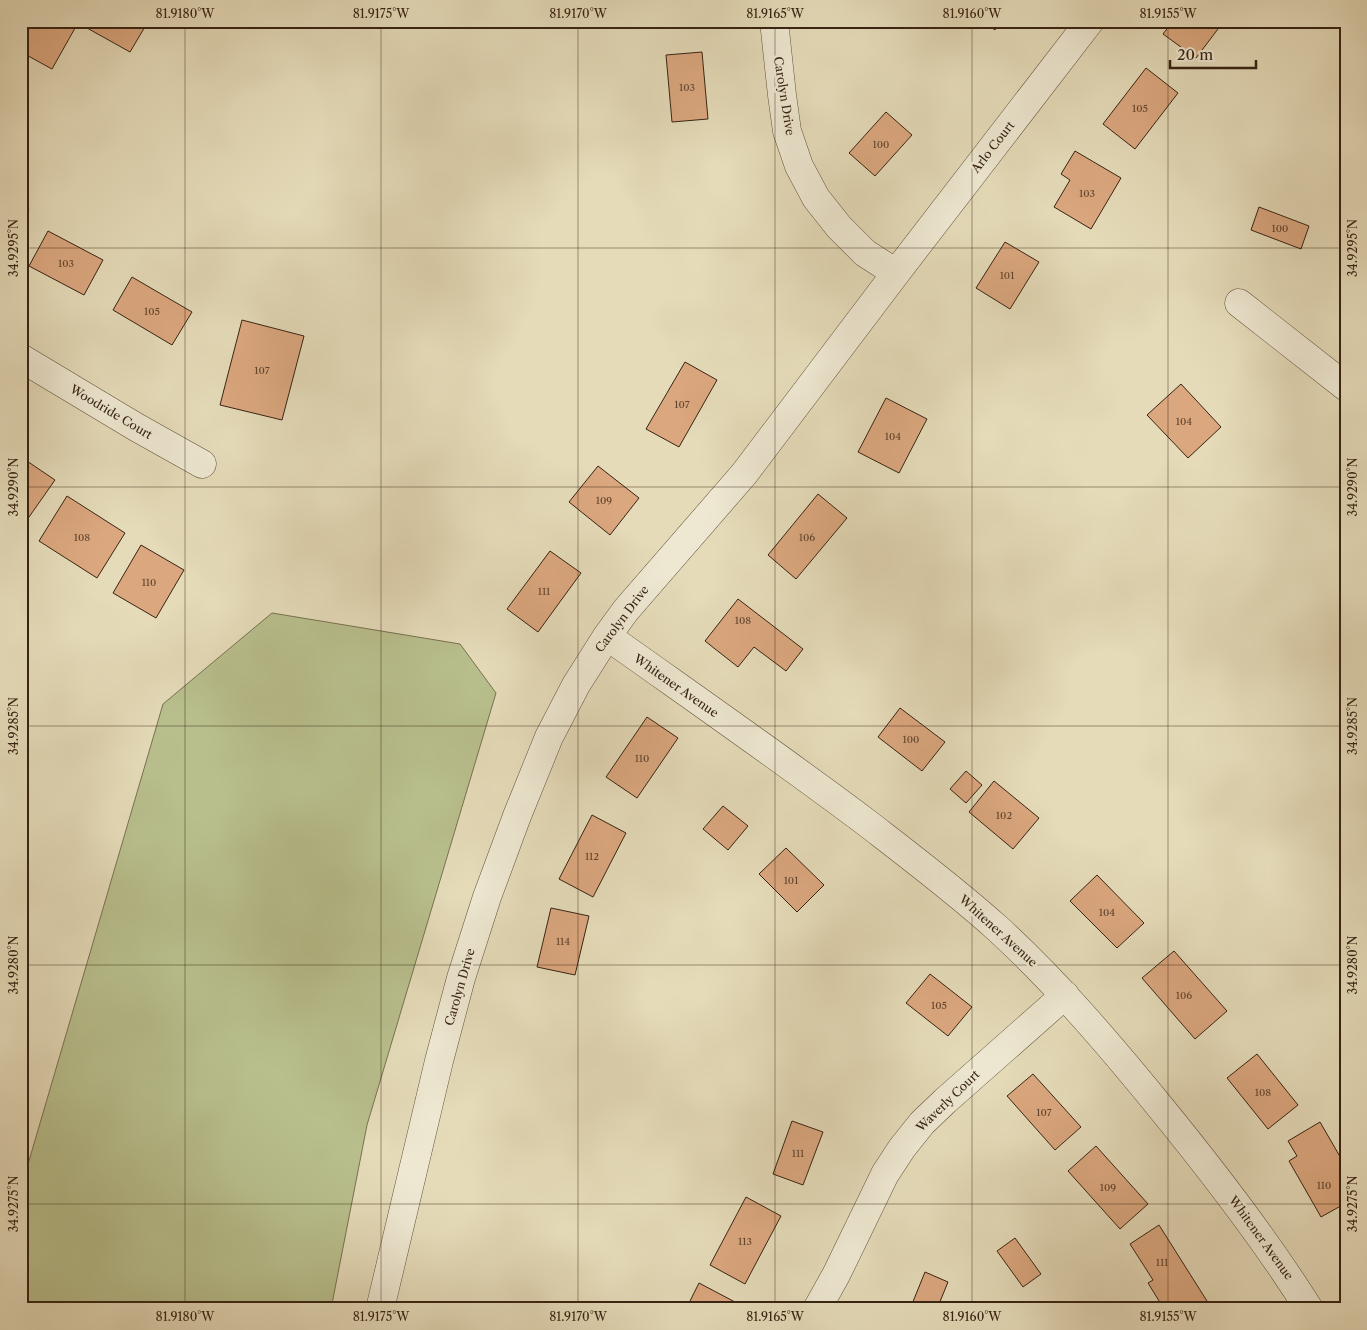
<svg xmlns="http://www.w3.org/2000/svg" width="1367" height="1330" font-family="'Libre Caslon Text',serif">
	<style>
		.green { fill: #b8bf8d; stroke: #787150 }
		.building { fill: #dba77f; stroke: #372313 }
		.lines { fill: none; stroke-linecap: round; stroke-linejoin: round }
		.street-casing { stroke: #62513c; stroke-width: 29 }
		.street { stroke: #eee8d2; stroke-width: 28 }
		.ticks { fill: none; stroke: #372313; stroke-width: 1; stroke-opacity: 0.45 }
		.labels { text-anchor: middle; stroke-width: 5; stroke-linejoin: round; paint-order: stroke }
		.number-label { font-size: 10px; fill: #60442e }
		.street-label { font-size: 12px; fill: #372313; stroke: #eee8d2 }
		.neatline { fill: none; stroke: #372313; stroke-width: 2 }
		.ticks-label { font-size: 12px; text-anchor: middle; fill: #372313 }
	</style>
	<rect width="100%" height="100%" fill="#e5dbb9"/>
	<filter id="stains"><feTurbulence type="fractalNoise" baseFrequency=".004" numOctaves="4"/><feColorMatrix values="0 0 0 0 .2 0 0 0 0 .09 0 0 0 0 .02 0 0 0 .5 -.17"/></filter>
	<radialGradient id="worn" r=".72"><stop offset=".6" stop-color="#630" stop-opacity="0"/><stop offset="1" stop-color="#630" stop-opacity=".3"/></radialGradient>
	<path class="green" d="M272,613l188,31 36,49 -129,432 -36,184h-310v-121l142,-484z"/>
	<path class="building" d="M21,21h58l-27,48 -31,-17z
		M91,21h49l6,4 -16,27 -43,-24z
		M983,21h17l-5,9z
		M1173,21h51l-28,37 -33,-24z
		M702,52l6,67 -36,3 -6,-67z
		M1146,68l32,25 -43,56 -32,-25z
		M886,112l26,23 -37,41 -26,-23z
		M1075,151l46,27 -30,51 -37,-22 16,-27 -9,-6z
		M21,204l8,5 -8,14z
		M1259,207l50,19 -8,23 -50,-19z
		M48,231l55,29 -19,35 -55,-29z
		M1005,242l34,20 -29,47 -34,-21z
		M132,277l60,35 -20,33 -59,-35z
		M242,320l62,16 -22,84 -62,-15z
		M685,362l32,18 -38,67 -33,-18z
		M1181,384l40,43 -33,31 -41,-43z
		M886,398l41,21 -28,54 -41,-21z
		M21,457l34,23 -33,47 -1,-1z
		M598,466l41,32 -29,37 -41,-33z
		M818,494l29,24 -51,61 -28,-24z
		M67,496l58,37 -28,45 -58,-37z
		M141,545l43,25 -28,48 -43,-25z
		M550,551l31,22 -43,59 -31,-23z
		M738,599l65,50 -17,22 -32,-24 -16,20 -33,-26z
		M900,708l45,34 -23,29 -44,-34z
		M647,717l31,21 -41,60 -31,-21z
		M966,771l16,14 -16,18 -16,-14z
		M994,781l45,37 -26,31 -44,-37z
		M723,806l25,20 -20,24 -25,-21z
		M592,815l34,18 -33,64 -34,-18z
		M786,848l38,37 -27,27 -38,-38z
		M1097,875l47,48 -27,25 -47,-47z
		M551,908l38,8 -14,59 -38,-8z
		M1174,951l53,60 -32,28 -53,-61z
		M930,974l42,33 -24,29 -42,-33z
		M1257,1054l41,51 -30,24 -41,-51z
		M1033,1074l48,53 -26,23 -48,-54z
		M792,1121l31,11 -20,53 -30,-11z
		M1320,1122l26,45v36l-25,14 -32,-56 8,-5 -9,-15z
		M1096,1146l52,58 -28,25 -52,-58z
		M746,1197l35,19 -36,68 -35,-19z
		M1159,1225l48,76 -12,8h-31l-16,-26 5,-3 -23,-36z
		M1015,1238l26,36 -18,13 -26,-36z
		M925,1272l23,10 -11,27h-27z
		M699,1283l36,19 -4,7h-45z"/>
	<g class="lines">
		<g class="street-casing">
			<path id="street" d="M774,21l8,74 5,36 12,35 17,32 23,29 26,26 31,20
				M1239,303l107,84
				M21,358l115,69 66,37
				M607,636c87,62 175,123 260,187 44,34 89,68 130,105 59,54 110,114 160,175 54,66 107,134 152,206
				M380,1309l59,-248 22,-83 26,-81 30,-81 32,-79 27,-52 31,-49 19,-26 118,-136 152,-201 194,-252
				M817,1309l19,-34 49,-101 17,-26 20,-25 23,-22 120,-106"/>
		</g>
		<use href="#street" class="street"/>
	</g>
	<path class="ticks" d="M185,21v1288M381,21v1288M578,21v1288M775,21v1288M972,21v1288M1168,21v1288M21,248h1325M21,487h1325M21,726h1325M21,965h1325M21,1204h1325"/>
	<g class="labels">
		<g class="number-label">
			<text x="687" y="91">103</text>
			<text x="1140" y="112">105</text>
			<text x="881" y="148">100</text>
			<text x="1087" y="197">103</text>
			<text x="1280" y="232">100</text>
			<text x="66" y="267">103</text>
			<text x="1007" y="279">101</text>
			<text x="152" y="315">105</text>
			<text x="262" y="374">107</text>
			<text x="682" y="408">107</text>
			<text x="1184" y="425">104</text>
			<text x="893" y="440">104</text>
			<text x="604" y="504">109</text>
			<text x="82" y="541">108</text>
			<text x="807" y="541">106</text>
			<text x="149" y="586">110</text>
			<text x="544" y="595">111</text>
			<text x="743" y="624">108</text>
			<text x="911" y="743">100</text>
			<text x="642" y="762">110</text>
			<text x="1004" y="819">102</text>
			<text x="592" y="860">112</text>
			<text x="791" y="884">101</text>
			<text x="1107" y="916">104</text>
			<text x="563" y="945">114</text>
			<text x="1184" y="999">106</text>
			<text x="939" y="1009">105</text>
			<text x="1263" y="1096">108</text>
			<text x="1044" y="1116">107</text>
			<text x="798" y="1157">111</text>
			<text x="1324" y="1189">110</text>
			<text x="1108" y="1191">109</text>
			<text x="745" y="1245">113</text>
			<text x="1162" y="1266">111</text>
		</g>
		<g class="street-label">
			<text transform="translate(784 96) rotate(81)" y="4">Carolyn Drive</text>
			<text transform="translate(993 147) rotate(-52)" y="4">Arlo Court</text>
			<text transform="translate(111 412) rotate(31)" y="4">Woodride Court</text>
			<text transform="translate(622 619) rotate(-53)" y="4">Carolyn Drive</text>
			<text transform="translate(676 686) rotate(35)" y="4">Whitener Avenue</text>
			<text transform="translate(998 931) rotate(42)" y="4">Whitener Avenue</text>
			<text transform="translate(460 987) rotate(-74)" y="4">Carolyn Drive</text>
			<text transform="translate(948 1101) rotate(-44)" y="4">Waverly Court</text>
			<text transform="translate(1261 1238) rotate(54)" y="4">Whitener Avenue</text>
		</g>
	</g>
	<rect width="1367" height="1330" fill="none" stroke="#e5dbb9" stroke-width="55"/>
	<path d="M1170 60v8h86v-8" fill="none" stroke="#372313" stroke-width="2.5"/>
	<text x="1177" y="60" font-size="15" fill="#372313" stroke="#eee8d2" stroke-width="4" paint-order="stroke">20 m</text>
	<rect x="28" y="28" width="1312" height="1274" class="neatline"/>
	<g class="ticks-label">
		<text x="185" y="18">81.9180°W</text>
		<text x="381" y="18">81.9175°W</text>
		<text x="578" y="18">81.9170°W</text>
		<text x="775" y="18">81.9165°W</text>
		<text x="972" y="18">81.9160°W</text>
		<text x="1168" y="18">81.9155°W</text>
		<text transform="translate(14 248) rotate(-90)" y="4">34.9295°N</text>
		<text transform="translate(1353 248) rotate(-90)" y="4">34.9295°N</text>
		<text transform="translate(14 487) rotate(-90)" y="4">34.9290°N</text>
		<text transform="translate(1353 487) rotate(-90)" y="4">34.9290°N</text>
		<text transform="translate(14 726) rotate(-90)" y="4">34.9285°N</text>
		<text transform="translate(1353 726) rotate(-90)" y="4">34.9285°N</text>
		<text transform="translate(14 965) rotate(-90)" y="4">34.9280°N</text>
		<text transform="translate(1353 965) rotate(-90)" y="4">34.9280°N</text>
		<text transform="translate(14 1204) rotate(-90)" y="4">34.9275°N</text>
		<text transform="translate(1353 1204) rotate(-90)" y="4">34.9275°N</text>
		<text x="185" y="1321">81.9180°W</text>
		<text x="381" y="1321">81.9175°W</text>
		<text x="578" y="1321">81.9170°W</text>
		<text x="775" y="1321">81.9165°W</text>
		<text x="972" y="1321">81.9160°W</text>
		<text x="1168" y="1321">81.9155°W</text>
	</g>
	<rect width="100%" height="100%" filter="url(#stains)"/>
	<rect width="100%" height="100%" fill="url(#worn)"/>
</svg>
